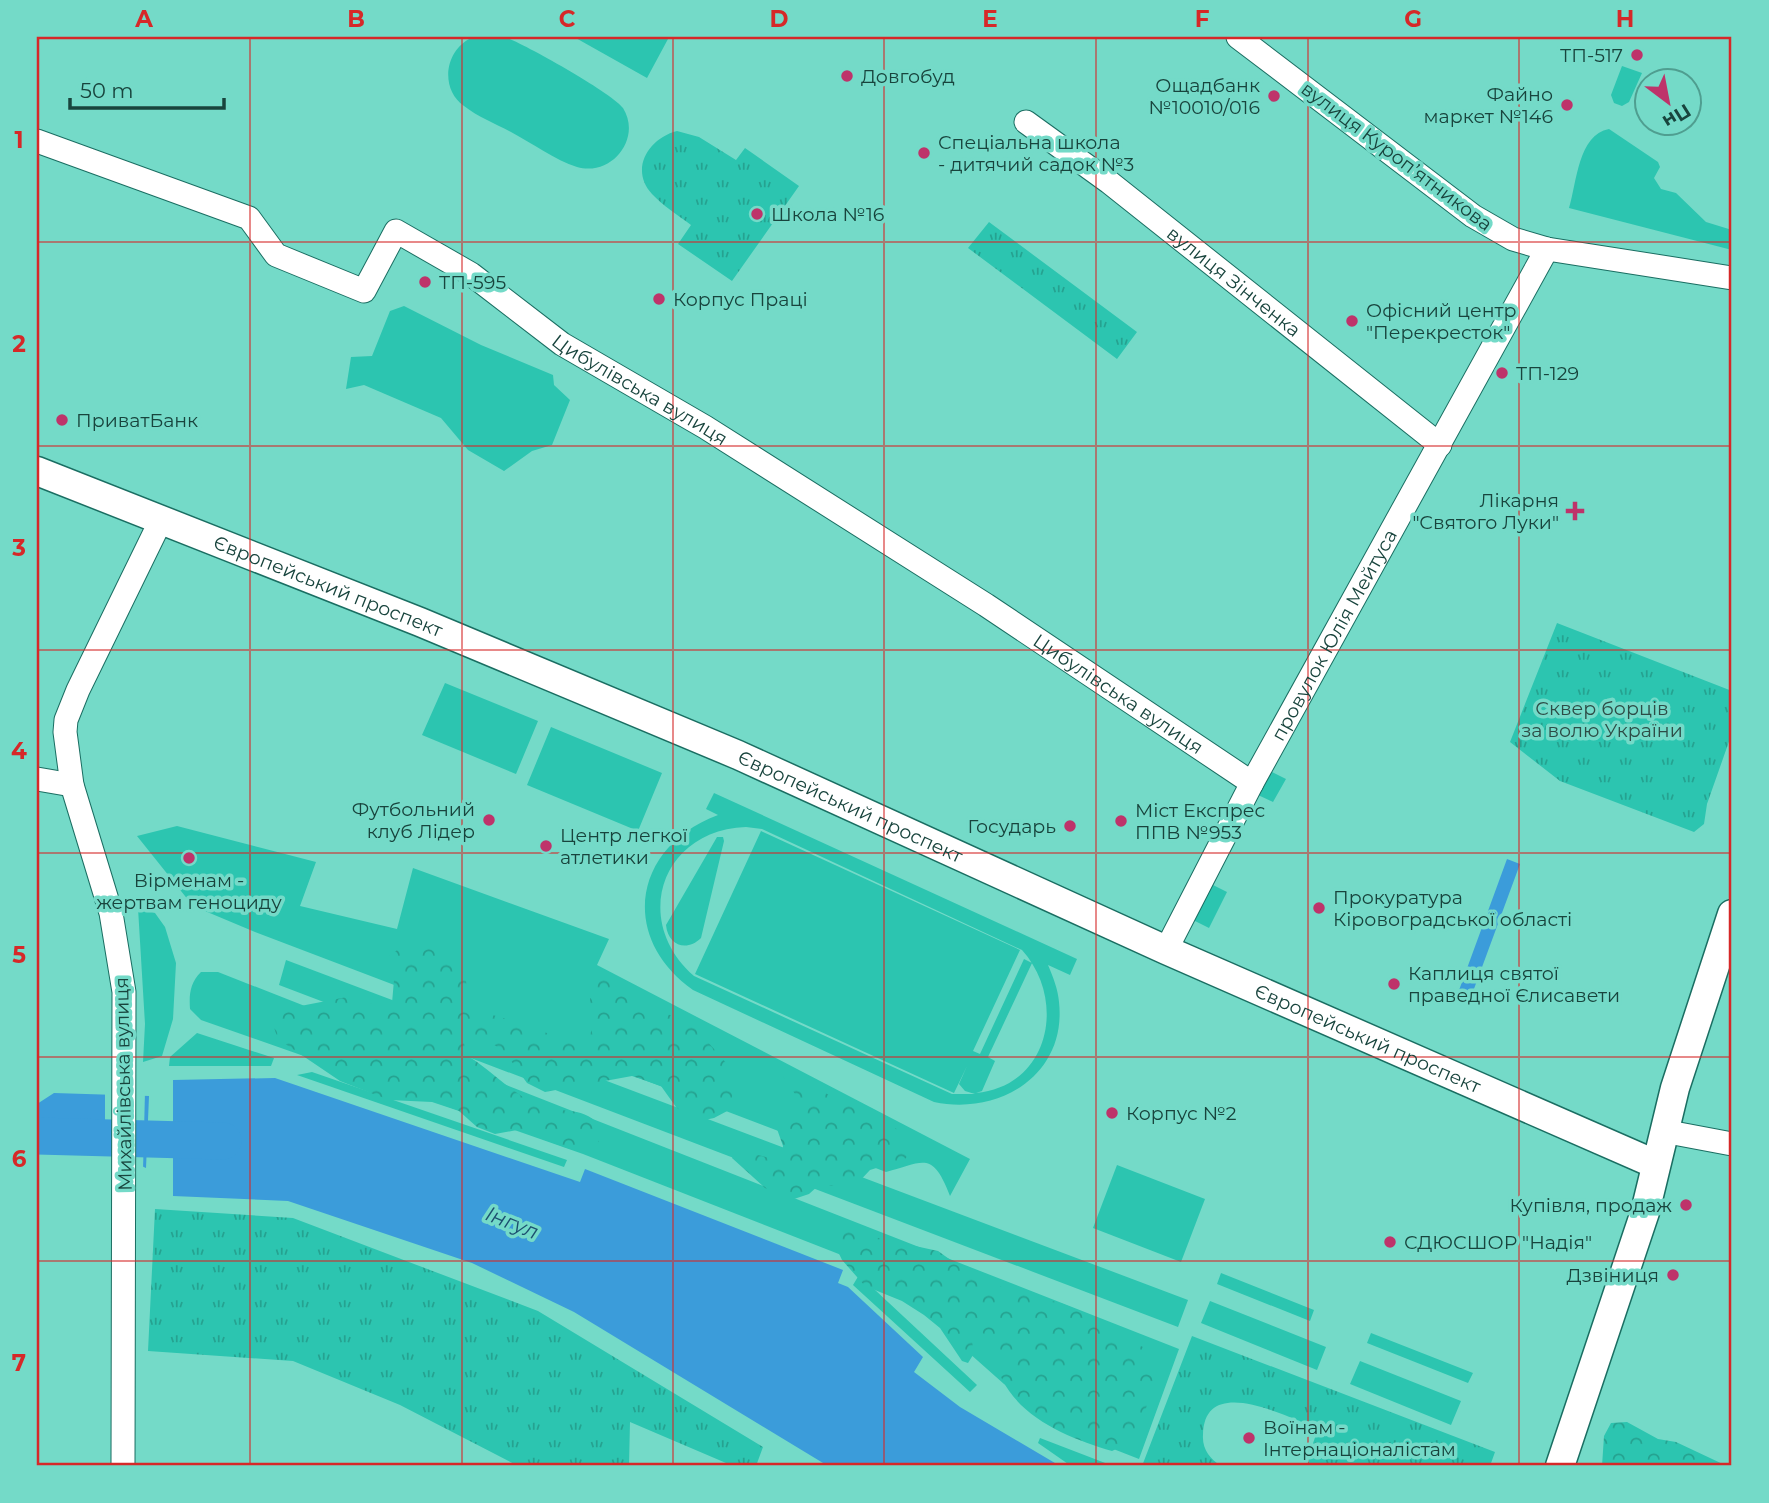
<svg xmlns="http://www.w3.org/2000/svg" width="1769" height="1503" font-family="Montserrat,sans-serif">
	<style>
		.green { fill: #2cc5b0; fill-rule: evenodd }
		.forest { fill: url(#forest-crowns) }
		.park { fill: url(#park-tufts) }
		.water { fill: #3b9cda }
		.pier { fill: #74dac8 }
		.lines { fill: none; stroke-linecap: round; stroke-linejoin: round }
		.river { stroke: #3b9cda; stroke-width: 37 }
		.minor-casing { stroke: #1a6e62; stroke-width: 25 }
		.major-casing { stroke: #1a6e62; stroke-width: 31 }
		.minor { stroke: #fff; stroke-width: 23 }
		.major { stroke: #fff; stroke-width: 28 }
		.grid { fill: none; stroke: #d62828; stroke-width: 2; stroke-opacity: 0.55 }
		.poi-dot { fill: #be336a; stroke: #74dac8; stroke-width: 2.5 }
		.labels { text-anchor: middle; stroke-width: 7; stroke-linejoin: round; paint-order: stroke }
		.poi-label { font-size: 19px; fill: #18443d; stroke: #74dac8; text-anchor: start }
		.street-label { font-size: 19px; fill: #18443d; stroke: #74dac8 }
		.park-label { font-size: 19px; fill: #2d4c46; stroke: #74dac8 }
		.water-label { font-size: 21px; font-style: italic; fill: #1c4e6f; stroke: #74dac8 }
		.neatline { fill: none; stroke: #d62828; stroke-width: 2.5 }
		.grid-label { font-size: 23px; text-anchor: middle; font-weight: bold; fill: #d62828 }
	</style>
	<defs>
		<pattern id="forest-crowns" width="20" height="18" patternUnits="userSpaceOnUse" patternTransform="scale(1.75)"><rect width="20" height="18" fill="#2cc5b0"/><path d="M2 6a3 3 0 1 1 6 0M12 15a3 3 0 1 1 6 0" fill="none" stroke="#25a290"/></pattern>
		<pattern id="park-tufts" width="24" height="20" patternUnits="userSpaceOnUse" patternTransform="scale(1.75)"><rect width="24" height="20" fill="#2cc5b0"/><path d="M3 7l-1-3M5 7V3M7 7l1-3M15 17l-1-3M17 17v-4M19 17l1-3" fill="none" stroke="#25a290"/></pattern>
	</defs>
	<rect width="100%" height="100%" fill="#74dac8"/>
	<path class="green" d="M473,37c9,0 23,-3 32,0 18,6 109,57 118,71 19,30 -11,69 -46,59 -22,-7 -45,-24 -66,-35 -15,-8 -33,-15 -47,-26 -25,-18 -19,-57 9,-69z
		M574,37h91l3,2 -21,39z
		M1622,66l20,7 -13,29 -7,4 -8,-3 -3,-8z
		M1609,129l49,33 2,5 -6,11 7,11 15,4 30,29 26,8v20l-163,-42c8,-26 9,-73 40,-79z
		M404,306l77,39 72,30 1,10 16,15 -18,45 -20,6 -28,20 -36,-21 -27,-32 -77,-33 -18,4 5,-32 21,-1 18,-45z
		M445,683l93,38 -22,53 -94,-39z
		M551,727l111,46 -24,58 -111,-46z
		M1270,771l16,8 -13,23 -15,-7z
		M714,793l363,166 -7,16 -22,-10c5,12 10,24 11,37 8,73 -60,114 -125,100l-241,-112c-75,-53 -59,-144 25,-175l-12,-6zM746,827l16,2 260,121c45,50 28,136 -46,143l6,-2 13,-30 -7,-4 44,-94 -8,-4 -44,95 -7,-3 47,-101 -259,-119 -66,143 259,119 13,-27 -8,18 6,7 10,3h-23l-258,-118c-63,-55 -33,-146 52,-149z
		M177,826l139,36 -16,44 97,23 16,-61 196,71 -12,26 373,194 -20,37c-18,-47 -27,-33 -64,-24l-631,-240 -62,-26 -56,-70z
		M717,837h6l1,4 -23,97c-14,14 -33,8 -35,-13z
		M1211,884l16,8 -18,36 -16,-8z
		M138,908l17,5 10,14 11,36 -3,56 -11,37 -19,6 2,-38z
		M286,960l902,340 -10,27 -899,-342z
		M201,972h17l961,377 -40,110 -64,-25 -71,-50 -132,-117 -289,-113 -382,-134 -11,-11c-1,-15 0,-26 11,-37z
		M197,1033l77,25 -3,8h-102l1,-9z
		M312,1072l255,88 -3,7 -267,-92z
		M1117,1165l88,34 -24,63 -88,-34z
		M1221,1273l93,37 -4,11 -93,-37z
		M859,1275l118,110 -7,7 -117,-107z
		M1210,1301l116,46 -9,23 -116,-47z
		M1371,1333l102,40 -5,10 -101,-40z
		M1360,1361l101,40 -10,24 -101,-41z
		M1040,1438l73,28h-42l-33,-23z"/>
	<path class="forest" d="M424,946l27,7 11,11 4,14 1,22 11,12c37,6 71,25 109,32 12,-28 -2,-36 5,-64l13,-2 43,27 46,21 40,46 -3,37 -17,9 -19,4 -19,-15 -15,-21 -29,-10 -87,16 -18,-9 -23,-32 -18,-11 -16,-2 -6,3 1,13c23,14 44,36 68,49 23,12 49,1 66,22v16l-8,11 -21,-3 -53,-19 -22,4 -18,-7 -18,-16 -27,-9 -43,-2 -49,-19 -62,-42 -5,-14 12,-16 67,-13 23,9 17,-2 2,-23 -7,-22 14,-11z
		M793,1075c39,22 77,42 117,60l3,14 -8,10 -35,11 -15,16h-37l-9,8 -18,6 -26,-12 -33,-30 3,-9 46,12 2,-15 -6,-17 15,-19 5,-13 -14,-21z
		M842,1230l96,21 42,30 83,23 39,16 18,16 23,11 13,15 -1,20 -20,58 -23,11c-40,-12 -90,-31 -110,-72 -6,-13 -11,-39 -21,-48l-9,4 1,20 -5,8 -6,-2 -22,-33 -16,-13 -22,-14 -37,-15 -23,-26 -9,-19z
		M1627,1422l31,17 18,3 51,24h-125l2,-30 7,-13z"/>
	<path class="park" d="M677,131l22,6 37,23 9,-12 54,38 -67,95 -54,-37 13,-19c-13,-10 -28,-19 -39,-31 -23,-25 -3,-56 25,-63z
		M989,222l148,110 -20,27 -149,-111z
		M1557,623l175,68v42l-25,71 -3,20 -10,8 -134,-51 -50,-39z
		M155,1209l138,9 245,93 225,136 -7,19h-23l-103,-44 -1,44h-111l-118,-61 -107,-44 -145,-10z
		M1192,1336l303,116 -5,14h-185l13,-37c-29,-11 -114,-57 -115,6 -1,14 7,24 18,31h-79z"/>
	<path class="water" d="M1507,859l13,5 -49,133 -13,-4z
		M275,1078l305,104 5,-13 258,101 -5,13 10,4 75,70 -9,15 46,35 100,59h-232l-254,-154 -102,-49 -184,-62 -115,-5v-116z
		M54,1093l95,3 -3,72 -44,-20 -65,6v-50z"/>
	<path class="pier" d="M105,1091l40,1 -2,78 -38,-17z"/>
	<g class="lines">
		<path class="river" d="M37,1136l186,5"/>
		<g class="minor-casing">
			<g id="minor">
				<path d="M1238,37l235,179 40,23 34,10 185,29"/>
				<path id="s1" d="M1026,122l83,60 331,263"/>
				<path id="s2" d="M37,141l212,77 27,37 88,36 32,-60 75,43 91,70 143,83 281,178 266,178"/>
				<path d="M37,779l35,6"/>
				<path id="s3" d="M1166,950l86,-167 295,-534"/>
				<path d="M1663,1131l69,13"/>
				<path d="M123,1466l1,-474 -13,-79 -39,-128 -7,-53 1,-12 12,-30 83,-170"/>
			</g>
		</g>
		<g class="major-casing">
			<g id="major">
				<path id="s4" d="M37,471l383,151 318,133 428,195 489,214"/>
				<path d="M1560,1466l85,-254 30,-124 57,-174"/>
			</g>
		</g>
		<use href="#minor" class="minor"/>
		<use href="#major" class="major"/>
	</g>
	<path class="grid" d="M250,37v1429M462,37v1429M673,37v1429M884,37v1429M1096,37v1429M1308,37v1429M1519,37v1429M37,242h1695M37,446h1695M37,650h1695M37,853h1695M37,1057h1695M37,1261h1695"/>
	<g class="poi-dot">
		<circle cx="1637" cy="55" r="7"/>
		<circle cx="847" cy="76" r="7"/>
		<circle cx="1274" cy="96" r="7"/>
		<circle cx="1567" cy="105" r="7"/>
		<circle cx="924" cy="153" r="7"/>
		<circle cx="757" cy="214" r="7"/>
		<circle cx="425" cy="282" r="7"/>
		<circle cx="659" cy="299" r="7"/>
		<circle cx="1352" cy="321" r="7"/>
		<circle cx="1502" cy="373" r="7"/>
		<circle cx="62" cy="420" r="7"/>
		<path d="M1571.5 500.5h7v7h7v7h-7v7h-7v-7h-7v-7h7z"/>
		<circle cx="489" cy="820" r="7"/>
		<circle cx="1121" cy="821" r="7"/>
		<circle cx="1070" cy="826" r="7"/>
		<circle cx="546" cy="846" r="7"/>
		<circle cx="189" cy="858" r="7"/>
		<circle cx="1319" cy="908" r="7"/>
		<circle cx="1394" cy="984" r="7"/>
		<circle cx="1112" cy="1113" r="7"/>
		<circle cx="1686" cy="1205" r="7"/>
		<circle cx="1390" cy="1242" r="7"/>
		<circle cx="1673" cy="1275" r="7"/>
		<circle cx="1249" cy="1438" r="7"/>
	</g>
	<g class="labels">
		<g class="poi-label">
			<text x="1623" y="62" text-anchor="end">ТП-517</text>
			<text x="861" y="83">Довгобуд</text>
			<text x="1260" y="92" text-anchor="end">Ощадбанк<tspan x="1260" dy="22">№10010/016</tspan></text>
			<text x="1553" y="101" text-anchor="end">Файно<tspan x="1553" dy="22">маркет №146</tspan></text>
			<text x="938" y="149">Спеціальна школа<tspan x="938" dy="22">- дитячий садок №3</tspan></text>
			<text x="771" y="221">Школа №16</text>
			<text x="439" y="289">ТП-595</text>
			<text x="673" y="306">Корпус Праці</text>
			<text x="1366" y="317">Офісний центр<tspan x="1366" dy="22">"Перекресток"</tspan></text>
			<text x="1516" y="380">ТП-129</text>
			<text x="76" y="427">ПриватБанк</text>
			<text x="1559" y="507" text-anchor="end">Лікарня<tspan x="1559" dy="22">"Святого Луки"</tspan></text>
			<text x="475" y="816" text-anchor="end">Футбольний<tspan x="475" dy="22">клуб Лідер</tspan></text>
			<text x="1135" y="817">Міст Експрес<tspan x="1135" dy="22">ППВ №953</tspan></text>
			<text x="1056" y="833" text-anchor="end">Государь</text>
			<text x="560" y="842">Центр легкої<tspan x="560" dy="22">атлетики</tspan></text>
			<text x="189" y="887" text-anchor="middle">Вірменам -<tspan x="189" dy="22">жертвам геноциду</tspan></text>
			<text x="1333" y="904">Прокуратура<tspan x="1333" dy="22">Кіровоградської області</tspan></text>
			<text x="1408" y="980">Каплиця святої<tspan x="1408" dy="22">праведної Єлисавети</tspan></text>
			<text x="1126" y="1120">Корпус №2</text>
			<text x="1672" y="1212" text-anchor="end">Купівля, продаж</text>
			<text x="1404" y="1249">СДЮСШОР "Надія"</text>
			<text x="1659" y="1282" text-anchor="end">Дзвіниця</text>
			<text x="1263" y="1434">Воїнам -<tspan x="1263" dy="22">Інтернаціоналістам</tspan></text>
		</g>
		<g class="street-label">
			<text transform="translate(1397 156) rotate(37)" y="7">вулиця Куропʼятникова</text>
			<text dy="7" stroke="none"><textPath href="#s1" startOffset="262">вулиця Зінченка</textPath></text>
			<text dy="7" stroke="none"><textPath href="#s2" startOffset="726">Цибулівська вулиця</textPath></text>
			<text dy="7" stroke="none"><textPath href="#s4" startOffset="313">Європейський проспект</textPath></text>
			<text dy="7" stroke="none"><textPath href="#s3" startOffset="357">провулок Юлія Мейтуса</textPath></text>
			<text dy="7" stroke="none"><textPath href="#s2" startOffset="1293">Цибулівська вулиця</textPath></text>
			<text dy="7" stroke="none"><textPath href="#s4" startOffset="880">Європейський проспект</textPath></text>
			<text dy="7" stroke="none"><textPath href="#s4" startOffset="1447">Європейський проспект</textPath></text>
			<text transform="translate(123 1084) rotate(-91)" y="7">Михайлівська вулиця</text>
		</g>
		<g class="park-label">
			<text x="1602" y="715">Сквер борців<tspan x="1602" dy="22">за волю України</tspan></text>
		</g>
		<g class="water-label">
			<text transform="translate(512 1223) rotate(22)" y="7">Інгул</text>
		</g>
	</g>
	<rect width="1769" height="1503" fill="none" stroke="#74dac8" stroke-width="77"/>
	<g transform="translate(1668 102) rotate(148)"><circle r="33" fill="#74dac8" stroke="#4f9e90" stroke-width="2"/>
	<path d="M0-5L12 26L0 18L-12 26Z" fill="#be336a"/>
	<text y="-10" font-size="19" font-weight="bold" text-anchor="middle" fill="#18443d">Пн</text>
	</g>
	<path d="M70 98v10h154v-10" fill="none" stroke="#18443d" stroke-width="3.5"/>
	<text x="80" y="98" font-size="21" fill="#18443d" stroke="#74dac8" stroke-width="5" paint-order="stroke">50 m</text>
	<rect x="38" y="38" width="1692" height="1426" class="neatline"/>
	<g class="grid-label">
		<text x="144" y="27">A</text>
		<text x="356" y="27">B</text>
		<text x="567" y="27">C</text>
		<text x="779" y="27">D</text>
		<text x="990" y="27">E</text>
		<text x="1202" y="27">F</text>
		<text x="1413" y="27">G</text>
		<text x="1625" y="27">H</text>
		<text x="19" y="148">1</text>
		<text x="19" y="352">2</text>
		<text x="19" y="556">3</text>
		<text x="19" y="759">4</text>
		<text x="19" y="963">5</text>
		<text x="19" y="1167">6</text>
		<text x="19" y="1371">7</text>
	</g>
</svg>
